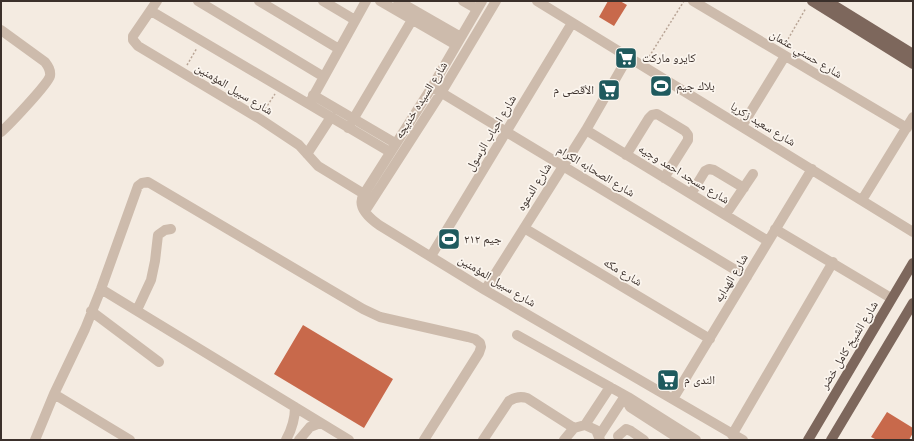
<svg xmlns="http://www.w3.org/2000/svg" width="914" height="441" font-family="'Varela Round','Noto Naskh Arabic',sans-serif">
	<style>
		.building { fill: #c8694b }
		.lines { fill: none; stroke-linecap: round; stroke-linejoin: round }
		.path { stroke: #b9a596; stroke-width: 1.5; stroke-dasharray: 2 2; stroke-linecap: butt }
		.minor { stroke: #cdbbac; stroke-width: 10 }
		.major { stroke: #7d675c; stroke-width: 10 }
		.labels { text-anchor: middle; stroke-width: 3.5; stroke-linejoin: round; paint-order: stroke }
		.street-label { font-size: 12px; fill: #3b302b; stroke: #fbf5ee }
		.poi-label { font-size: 12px; fill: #3b302b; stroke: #fbf5ee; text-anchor: start }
	</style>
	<rect width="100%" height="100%" fill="#f4ebe1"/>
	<path class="building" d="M608,1h12l7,4 -13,21 -15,-9z
		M303,325l90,54 -29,49 -90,-54z
		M887,412l26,16v5l-4,7h-32l-6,-3z"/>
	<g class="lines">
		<path class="path" d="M784,46l22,-38
			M647,60l37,-59
			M187,65l10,-17
			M263,112l12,-18"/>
		<path class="minor" d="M157,1l-24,35v4l5,6 122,73 39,26 19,21 46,28c-8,13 5,24 15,31l106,65 258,150
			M198,1l126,76
			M259,1l80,48
			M323,1l32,19
			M380,1l76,44
			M398,1l63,36
			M463,1l14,8
			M537,1c125,78 251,153 376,231
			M693,1l214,127
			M151,11l239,141
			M1,30l44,32c3,4 6,8 5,14 -2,8 -41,49 -49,56
			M432,87l315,190
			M313,95l82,48
			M309,104l57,-103
			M742,126l43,-70
			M348,128l64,-108
			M586,130l182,111
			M307,154l24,-37
			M626,155l23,-37 3,-3 5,-1 28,17 3,4v5l-24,38
			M364,194l68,-107 50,-86
			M691,194l14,-23 4,-2 5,1 30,18
			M862,200l51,-83
			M365,211l76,-118 55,-92
			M726,214l27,-40
			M524,228l186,111
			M775,229l116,69
			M431,256l141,-233
			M101,289l248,151
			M485,290l101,-160 42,-73
			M137,310l14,-30 4,-19 3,-26 7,-5 6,-1
			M91,311l68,51
			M517,335l111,62 68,43
			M54,394l76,46
			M628,397l-1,4 3,6 51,33
			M673,399l139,-230
			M585,425l25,-38
			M732,435l101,-173
			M599,436l26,-40
			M618,436l8,-7 5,2 13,9
			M35,440l19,-46 31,-65 16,-40 37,-103 4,-3 6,-1 215,127 17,8 88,20 7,2 5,4 1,4 -2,6 -55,87
			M286,440c6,-11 9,-20 9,-33
			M299,440l11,-13 10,-4
			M483,440l26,-39c6,-4 11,-5 18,-3l47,30
			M564,440l10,-12 11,-3 11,5 4,10"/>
		<path class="major" d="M812,1l101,63
			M827,1l86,53
			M808,440l105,-177
			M831,440l82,-137"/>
	</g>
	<defs>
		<g id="supermarket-square" transform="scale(1.15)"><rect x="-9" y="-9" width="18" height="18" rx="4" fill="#1f5a5e" stroke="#fbf5ee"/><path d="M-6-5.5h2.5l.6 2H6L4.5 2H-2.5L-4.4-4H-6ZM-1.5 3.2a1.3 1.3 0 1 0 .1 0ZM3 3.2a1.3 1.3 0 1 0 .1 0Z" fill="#fff"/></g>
		<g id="stadium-square" transform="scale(1.15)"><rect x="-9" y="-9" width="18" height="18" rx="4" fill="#1f5a5e" stroke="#fbf5ee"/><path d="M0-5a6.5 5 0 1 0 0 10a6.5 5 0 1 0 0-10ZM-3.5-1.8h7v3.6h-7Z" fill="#fff"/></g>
	</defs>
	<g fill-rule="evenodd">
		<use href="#supermarket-square" x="626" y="58"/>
		<use href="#stadium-square" x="661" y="86"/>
		<use href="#supermarket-square" x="609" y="90"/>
		<use href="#stadium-square" x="449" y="239"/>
		<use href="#supermarket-square" x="668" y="380"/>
	</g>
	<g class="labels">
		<g class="street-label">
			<text transform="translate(806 54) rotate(31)" y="4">شارع حسني عثمان</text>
			<text transform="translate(234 89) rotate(31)" y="4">شارع سبيل المؤمنين</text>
			<text transform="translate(421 100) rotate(-58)" y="4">شارع السيده خديجه</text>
			<text transform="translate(763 124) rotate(31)" y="4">شارع سعيد زكريا</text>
			<text transform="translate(491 133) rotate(-59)" y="4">شارع احباب الرسول</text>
			<text transform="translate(596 171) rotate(31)" y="4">شارع الصحابه الكرام</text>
			<text transform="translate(684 174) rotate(31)" y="4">شارع مسجد احمد وجيه</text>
			<text transform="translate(534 187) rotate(-58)" y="4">شارع الدعوه</text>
			<text transform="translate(623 272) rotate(31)" y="4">شارع مكه</text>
			<text transform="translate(731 278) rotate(-59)" y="4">شارع الهدايه</text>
			<text transform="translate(497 281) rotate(31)" y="4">شارع سبيل المؤمنين</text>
			<text transform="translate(849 345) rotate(-59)" y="4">شارع الشيخ كامل خضر</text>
		</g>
		<g class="poi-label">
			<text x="642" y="62">كايرو ماركت</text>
			<text x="676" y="90">بلاك جيم</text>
			<text x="594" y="94" text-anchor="end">الأقصى م</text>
			<text x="464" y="243">جيم ٢١٢</text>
			<text x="684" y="384">الندى م</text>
		</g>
	</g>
	<rect width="914" height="441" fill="none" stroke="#3b302b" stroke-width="4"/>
</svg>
